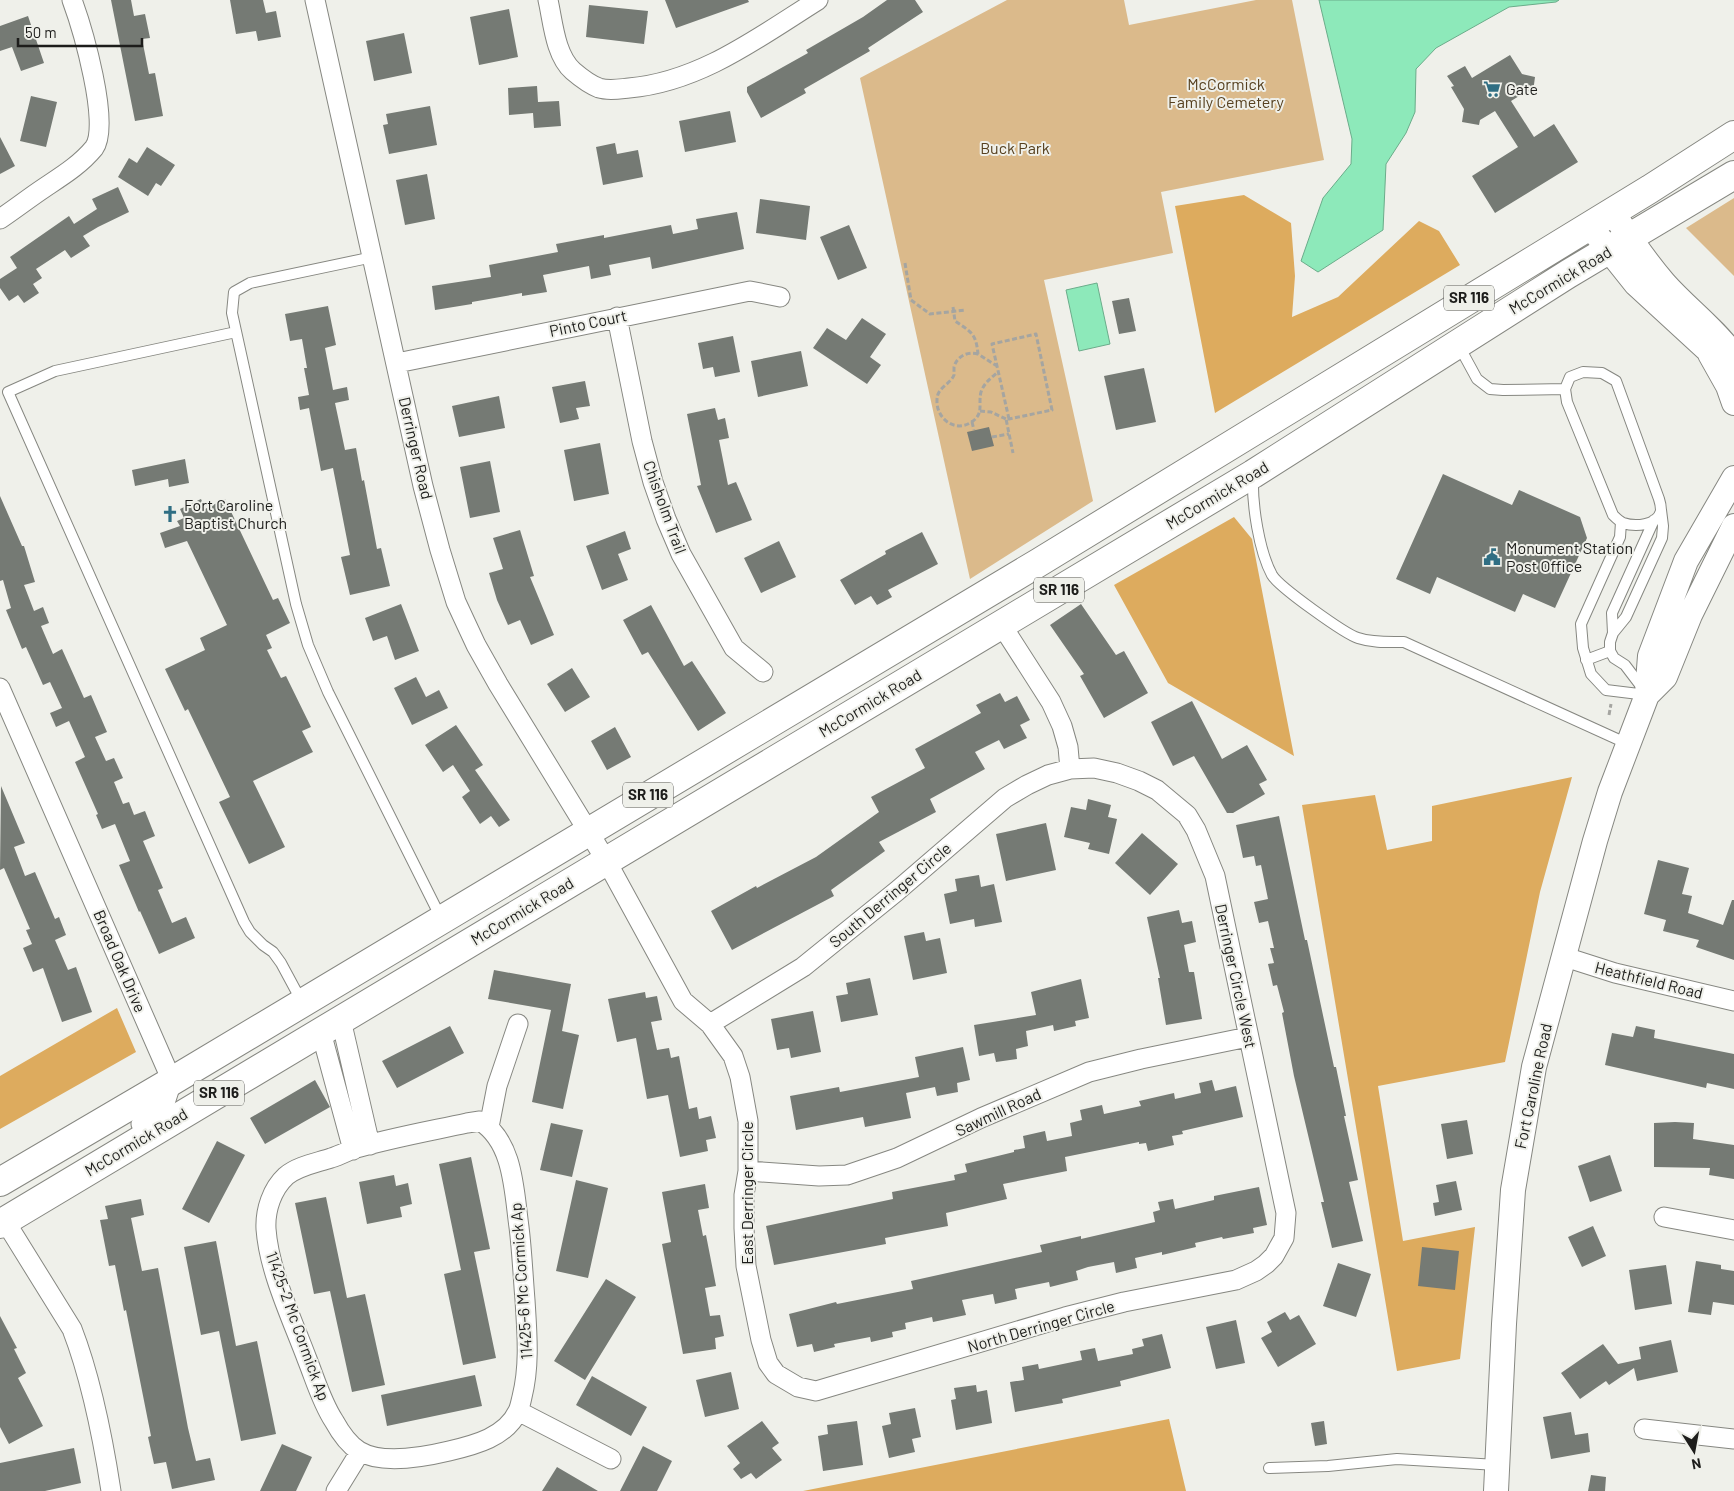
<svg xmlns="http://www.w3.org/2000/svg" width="1734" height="1491" font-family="Barlow,sans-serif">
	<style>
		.green { fill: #dbba8b }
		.forest { fill: #ddab5e }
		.water { fill: #8de9ba; stroke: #6bac8a }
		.building { fill: #757a74 }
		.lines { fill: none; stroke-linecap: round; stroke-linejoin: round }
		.service-casing { stroke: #868781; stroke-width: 12 }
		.minor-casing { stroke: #868781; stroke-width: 21 }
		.tertiary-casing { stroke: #868781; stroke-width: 26 }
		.primary-casing { stroke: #868781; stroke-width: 30 }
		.path { stroke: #a5a5a1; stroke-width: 3; stroke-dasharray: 5 2.5; stroke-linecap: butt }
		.service { stroke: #fff; stroke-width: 10 }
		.minor { stroke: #fff; stroke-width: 19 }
		.tertiary { stroke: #fff; stroke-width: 24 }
		.primary { stroke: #fff; stroke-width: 28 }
		.labels { text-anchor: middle; stroke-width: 4; stroke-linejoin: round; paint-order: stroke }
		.shield { fill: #eff0ea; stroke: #5c5c59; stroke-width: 1 }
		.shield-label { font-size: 15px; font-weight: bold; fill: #1d1d1b }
		.park-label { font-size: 16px; fill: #56401f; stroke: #eff0ea }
		.poi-label { font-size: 16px; fill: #1d1d1b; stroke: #eff0ea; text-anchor: start }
		.street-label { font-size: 16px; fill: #1d1d1b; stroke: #eff0ea }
	</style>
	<rect width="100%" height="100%" fill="#eff0ea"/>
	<path class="green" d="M1007,0h117l5,25 127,-25h36l32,160 -163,32 12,61 -129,27 49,221 -123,78 -110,-501z
		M1734,198v78l-48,-48z"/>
	<path class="forest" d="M1244,195l47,28 4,53 -3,41 46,-20 81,-76 20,10 21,34 -245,148 -40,-207z
		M1234,517l18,22 42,217 -126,-73 -54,-98z
		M1572,777l-32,115 -35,170 -127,24 25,155 72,-14 -15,132 -63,12 -95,-566 73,-10 12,55 45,-9v-35z
		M117,1008l19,44 -136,77v-53z
		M1169,1419l17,72h-383z"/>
	<path class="water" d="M1319,0h240l-3,2 -47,5 -73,41 -20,21 -1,43 -9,21 -20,31 -3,66 -65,42 -17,-11 22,-63 28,-34 1,-25z
		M1097,283l13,61 -31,7 -13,-61z"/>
	<path class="building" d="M111,0h20l3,16 11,-2 5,24 -8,1 7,35 6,-1 8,43 -28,5z
		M230,0h33l3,13 10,-2 5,26 -23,4 -2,-10 -20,3z
		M665,0h83l1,2 -73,26z
		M887,0h28l8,12 -55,36 2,3 -66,38 2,4 -45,25 -14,-26v-5l61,-34 -2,-3 57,-33z
		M589,5l59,6 -4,33 -58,-7z
		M509,9l9,48 -39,8 -9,-48z
		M28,16l16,47 -23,8 -9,-24 -12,4v-25z
		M404,33l8,40 -38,8 -8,-40z
		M1510,55l12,19 13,3 -2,15 -6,-1 -16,10 23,36 20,-13 24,38 -83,51 -23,-37 46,-29 -23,-36 -15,9 -1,5 -17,-3 2,-13 -13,-22 3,-1 -7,-10 18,-10 7,12z
		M537,86l1,16 21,-1 2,25 -27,2 -1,-15 -24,2 -1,-27z
		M31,96l26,6 -11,45 -26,-6z
		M430,106l7,39 -48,9 -6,-29 5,-1 -2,-10z
		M730,111l6,31 -51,10 -6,-31z
		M0,137l15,29 -15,8z
		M615,143l2,11 21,-4 5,27 -40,8 -7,-38z
		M147,147l28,18 -14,21 -5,-3 -8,13 -30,-19 11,-19 8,5z
		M427,174l8,45 -30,6 -9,-45z
		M118,187l11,25 -31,15 -15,9 7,10 -19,12 -6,-8 -29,19 6,9 -9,6 6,9 -15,10 -6,-8 -9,6 -9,-13v-9l17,-11 -7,-11 59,-41 5,8 23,-15 -5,-10z
		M760,199l50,7 -4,34 -50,-7z
		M737,212l7,37 -92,20 -2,-12 -41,8 2,10 -20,4 -2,-13 -46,9 4,17 -25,4v-3l-50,9v2l-37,6 -3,-24 59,-9 -2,-12 69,-13 -2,-8 48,-9v3l67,-13 2,9 25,-5 -2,-10z
		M849,225l18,43 -29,12 -18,-43z
		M1129,298l7,33 -17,3 -7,-33z
		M328,306l8,39 -11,3 8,42 14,-3 2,13 -14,3 10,47 11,-2 6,33 2,-1 13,69 4,-1 9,38 -40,9 -9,-38 9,-2 -17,-87 -12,3 -12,-63 -9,2 -2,-13 11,-2 -5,-27h3l-5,-29 -12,2 -5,-27z
		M862,318l24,16 -16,23 11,8 -14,19 -54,-36 14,-20 19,12z
		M733,336l7,36 -25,5 -2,-10 -10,2 -5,-26z
		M801,351l7,35 -50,11 -7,-36z
		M1144,368l12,54 -40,8 -12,-54z
		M585,381l5,25 -14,2 3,11 -19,4 -8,-36z
		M499,396l6,32 -46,9 -7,-31z
		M715,408l3,12 7,-2 4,20 -10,2 9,45 8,-3 16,38 -36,13 -19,-47 4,-1 -14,-71z
		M989,427l5,19 -22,5 -5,-19z
		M600,443l9,51 -35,7 -10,-51z
		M185,459l4,24 -20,4 -1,-8 -33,7 -3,-16z
		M490,461l10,51 -30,6 -10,-51z
		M1443,474l69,31 7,-15 61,27 7,21 -32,70 -32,-14 -8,18 -78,-35 -7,17 -34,-15z
		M0,496l22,50h2l11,36 -11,3 10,26 9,-4 6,16 -8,3 12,28 9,-5 22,49 7,-3 16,37 -12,5 11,24 8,-3 9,20 -9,4 9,22 6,-2 5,13 11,-4 10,25 -12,5 20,47 -5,2 14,33 14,-6 9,21 -36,16 -19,-43 -1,1 -20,-47 11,-4 -15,-37 -13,5 -6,-14 2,-1 -23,-52 10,-5 -16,-36 -13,6 -6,-14 12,-5 -12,-26 -7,3 -17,-38 -4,2 -16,-39 5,-2 -8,-28 -3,1z
		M201,499l4,10 20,-10 48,101 5,-2 12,25 -24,12 6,13 -5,2 14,28 5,-2 25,51 -9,4 11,21 -60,29 32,66 -36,17 -30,-62 11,-5 -42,-88 -3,2 -20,-42 40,-19 -5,-12 27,-13 -40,-84 -22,7 -5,-15 20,-7 -3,-5 7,-3 -4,-9z
		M520,530l14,46 -4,1 24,58 -23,10 -11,-25 -12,5 -11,-25 -8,-27 14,-4 -10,-31z
		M625,531l6,18 -13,5 10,26 -26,10 -16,-44z
		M922,532l16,32 -50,26 4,7 -15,8 -6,-9 -16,9 -15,-25 46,-26 -1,-3z
		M779,541l17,36 -35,16 -17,-35z
		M401,604l18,47 -24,9 -8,-24 -14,5 -8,-23z
		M1081,604l35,51 8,-4 24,42 -44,25 -24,-42 4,-2 -34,-49z
		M651,605l33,61 8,-5 34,52 -28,18 -50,-79 -6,3 -19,-35z
		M572,668l18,29 -25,15 -18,-28z
		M416,677l10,20 13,-7 9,18 -36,17 -18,-37z
		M1000,693l5,9 12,-6 13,24 -10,5 7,13 -23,11 -5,-9 -24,12 10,17 -55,30 6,13 -57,30 6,9 -54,39 3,6 -102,54 -21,-39 45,-25 1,2 59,-31 63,-45 -8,-15 54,-29 -10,-19 66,-36 -5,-8z
		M1192,701l30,58 25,-14 20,35 -8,4 6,10 -32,19h-6l-33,-57 -21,10 -22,-44z
		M456,725l27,40 -8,5 35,50 -11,7 -8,-11 -11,8 -18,-27 8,-6 -17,-26 -10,7 -18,-27z
		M615,727l16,30 -24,13 -16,-29z
		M1,786l24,57 -11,4 11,29 10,-4 20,47 4,-2 7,18 -11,5 13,30 8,-3 16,45 -30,10 -19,-54 -10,4 -10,-24 9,-4 -6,-14 4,-1 -26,-61 -4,2z
		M1088,799l23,6 -3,12 9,2 -8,35 -21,-5 2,-6 -26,-6 7,-30 15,3z
		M1279,816l26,124h2l27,127h2l10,49h-2l14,64 -9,2 14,59 -31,7 -11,-46h3l-30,-126 -12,-63 2,-1 -7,-27 -4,1 -5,-22 6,-1 -4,-15h4l-6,-27 -9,2 -5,-21 14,-3 -7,-34 -5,1 -2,-10 -11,2 -7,-33z
		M1046,823l10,47 -50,11 -10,-47z
		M1142,833l36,31 -28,31 -35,-32z
		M1658,860l31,8 -7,26 10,2 -4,17 35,12 9,-25h2v60l-38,-13 3,-7 -36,-9 3,-11 -22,-6z
		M979,875l2,12 13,-3 8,38 -27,5 -1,-8 -24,5 -6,-30 13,-3 -2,-12z
		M1179,910l3,13 10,-2 4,21 -12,3 5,27h5l8,47 -36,6 -8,-47h2l-13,-61z
		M924,932l2,9 14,-3 7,35 -34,7 -9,-44z
		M494,970l77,14 -9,47 17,4 -16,74 -31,-7 19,-92 -63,-11z
		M870,978l8,37 -37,7 -5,-26 12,-2 -2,-11z
		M1081,979l8,39 -14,3 1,5 -22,5 -1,-6 -27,6 2,15 -12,3 1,10 -21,3 -2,-9 -15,3 -5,-31 62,-10 -5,-23z
		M645,992l1,6 11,-2 5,24 -11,2 6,28 12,-2 2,10 8,-2 10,53 8,-2 2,12 12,-3 5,22 -10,2 2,11 -28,6 -12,-62 -21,4 -11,-61 -19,4 -9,-43z
		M813,1011l8,41 -30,6 -2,-10 -12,2 -6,-31z
		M450,1026l14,27 -67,35 -15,-27z
		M1636,1026l19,4 -1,8 80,16v35l-27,-6 -1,5 -101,-23 7,-32 21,4z
		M963,1047l7,33 -13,3 1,9 -21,4 -2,-9 -29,6 5,25 -46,9 -2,-10 -67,13 -6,-34 49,-9 1,5 79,-15 -4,-20z
		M315,1080l15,27 -65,37 -15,-26z
		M1212,1080l3,11 21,-5 7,31 -61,14 1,3 -11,2 2,9 -26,6 -2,-8 -7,1v-2l-74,15 2,14 -64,13 4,15 -61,14 2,13 -63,12 1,6 -112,21 -8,-39 127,-27 -1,-7 63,-12 -1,-5 13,-3 -2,-8 49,-12v-2l11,-2 -2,-12 22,-5 2,10 25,-5 -2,-13 12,-3 -2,-10 22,-5 2,9 37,-8 -2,-5 35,-8 1,6 26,-6 -2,-10z
		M1467,1120l6,34 -26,5 -6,-35z
		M1675,1122l19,1 -1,16 41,6v34l-25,-4 1,-7 -56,-1v-44z
		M551,1123l32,7 -11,47 -32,-7z
		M217,1141l28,14 -36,68 -27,-14z
		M1610,1155l12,36 -32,11 -12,-36z
		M471,1157l19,92 -16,3 22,106 -33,7 -19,-91 17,-4 -22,-106z
		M394,1175l2,11 12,-3 4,21 -12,3 2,10 -35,7 -8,-42z
		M576,1180l32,8 -20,90 -32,-7z
		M1456,1181l6,29 -27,6 -2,-13 6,-1 -3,-17z
		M705,1184l4,24 -11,2 5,26 3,-1 10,51 -11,2 5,28 10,-1 4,21 -9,2 1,11 -33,5 -21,-110 9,-2 -9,-50z
		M1259,1187l8,38 -14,3 1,5 -31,6 -1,-2 -27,6 1,4 -34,8v-3l-27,6 2,10 -21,5 -2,-11 -26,5 -12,4 2,9 -28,7 -1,-5 -34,7 2,10 -22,5 -2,-10 -31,6 4,15 -33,7 -1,-5 -27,6 1,6 -14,3 1,5 -22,5 -1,-5 -36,7 1,3 -21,5 -2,-8 -15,3 -8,-33 47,-12 1,2 76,-15 -2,-8 131,-29 -2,-7 41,-9v3l74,-17 -2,-10 7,-2 -2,-8 15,-3 2,10 39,-9v-4z
		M326,1197l21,101 18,-4 20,91 -33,7 -22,-101 -16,3 -19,-91z
		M141,1199l3,16 -13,3 11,53 16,-3 30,160 8,33 14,-3 5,22 -43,9 -6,-27 -12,2 -6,-27 3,-1 -25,-126 -2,1 -9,-46 -6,1 -9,-46 8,-1 -3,-13z
		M1593,1226l13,30 -24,11 -14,-30z
		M216,1241l20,105 21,-5 19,93 -35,7 -22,-110 -18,4 -17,-88z
		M1422,1247l37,4 -4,39 -37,-4z
		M1696,1261l25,4v4l13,2v34l-21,-3 -2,13 -23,-3z
		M1338,1263l33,11 -15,43 -33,-11z
		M1666,1265l6,39 -37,6 -6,-40z
		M606,1279l30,18 -51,83 -31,-19z
		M1285,1312l5,8 9,-5 17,29 -38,23 -17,-29 11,-6 -5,-10z
		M0,1316l17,32 -3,1 12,24 -8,5 25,48 -34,18 -9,-17z
		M1236,1320l9,43 -29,6 -10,-42z
		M1162,1334l9,34 -51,13 1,5 -59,13 1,4 -48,9 -5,-30 14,-2 -2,-13 16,-3 1,5 43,-9 -2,-9 15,-3 3,13 35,-7 -1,-5 12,-3 -2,-7z
		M1671,1340l7,32 -41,9 -3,-13 -25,17 -3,-4 -26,18 -19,-26 42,-29 15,20 23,-5 -2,-12z
		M731,1372l8,37 -34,8 -9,-37z
		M475,1375l7,31 -95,20 -6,-31z
		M592,1376l55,31 -16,29 -55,-31z
		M976,1385l1,7 10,-2 5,33 -36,7 -5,-30 5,-1 -2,-11z
		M915,1408l6,29 -9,2 3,13 -26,6 -7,-32 9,-2 -2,-11z
		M1571,1412l4,23 13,-2 2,19 -39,7 -8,-42z
		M762,1421l17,22 -7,5 10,12 -26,19 -5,-6 -10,6 -8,-10 7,-6 -13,-17z
		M857,1421l6,44 -40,6 -5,-35 10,-2 -1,-9z
		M1324,1421l3,23 -12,2 -4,-23z
		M282,1444l30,13 -16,34h-36z
		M643,1446l29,15 -15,30h-37z
		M74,1448l7,35 -36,8h-45v-28z
		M557,1467l41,24h-56z
		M1591,1475l15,2 -1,14h-17z"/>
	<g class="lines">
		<g class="service-casing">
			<path id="service" d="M373,257l-123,26 -16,9 -2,21 64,291 12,41 20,47 113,226
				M236,332l-181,39 -47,21 236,530 6,10 13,13 10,7 8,11 21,39
				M1459,346l18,33 13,10 13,1 62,-1
				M1583,372l19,1 14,8 43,118c1,3 2,9 2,12 -4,15 -26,16 -38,12 -4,-2 -7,-5 -10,-8l-46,-113 -2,-13 5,-12z
				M1253,477c-1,28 6,74 19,98 7,12 73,59 86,63 15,5 31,4 46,4l224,102
				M1621,522l-1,15 -39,87 2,24 8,26 15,16 41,5
				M1613,633l13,-16 36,-79 1,-12 -2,-16
				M1586,660l24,-9
				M1644,690l-19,-25 -11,-7 -4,-7v-9l3,-9 -1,-20 42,-93
				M1269,1468l59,-2 69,-7 100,6"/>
		</g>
		<g class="minor-casing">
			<path id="minor" d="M315,0l108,486 17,64 16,52 20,43 22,39 109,178 76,139 27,23 23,32 7,21 8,44v50l-4,24v33l2,38 15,74 7,23 8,11 22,13 18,4 249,-74 59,-15 112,-22 20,-9 10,-7 8,-8 10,-18 2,-25 -71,-337 -19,-46 -9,-15 -30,-25 -18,-9 -22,-8 -23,-5 -24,1 -22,6 -21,10 -22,13 -108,93 -94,76 -93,57
				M548,0c5,22 7,55 25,71 7,6 18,14 26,17 10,3 20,1 30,0 71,-6 130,-51 189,-88
				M0,219c15,-10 29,-21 44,-31 18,-12 36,-23 50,-40 17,-23 -12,-121 -22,-148
				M617,317l25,124 11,41 13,37 15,35 53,94 29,24
				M397,363l353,-72 30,6
				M1001,624l50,78 11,24 6,21 2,22
				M0,688l172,393 -10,31 -21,12
				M1565,957l50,16 119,28
				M341,1020l29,125
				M321,1032l32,118
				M480,1121c34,21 34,71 39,106 3,24 4,49 6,73 2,33 5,65 -3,97 -1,4 -2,10 -4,14 -12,26 -43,34 -69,40 -25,6 -67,14 -90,0 -11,-7 -19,-19 -25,-30 -12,-18 -19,-42 -27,-62 -15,-40 -38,-88 -41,-130 -1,-19 6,-40 20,-53 12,-10 30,-13 45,-18 7,-2 15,-6 22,-9 37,-11 77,-18 114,-26z
				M489,1127l8,-41 21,-62
				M748,1171l71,5 28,-1 50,-17 84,-40 108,-46 52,-13 107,-22
				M1664,1217l70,13
				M5,1221l67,108c19,49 31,110 39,162
				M518,1411l93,48
				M1644,1429l90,10
				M336,1491l24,-39"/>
		</g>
		<g class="tertiary-casing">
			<path id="tertiary" d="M1612,211c16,25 33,50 52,72 23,26 50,45 70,73
				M1589,225l47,59 74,68 24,16
				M1710,354l18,32 6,17
				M1647,695l18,-18 25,-62 44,-89
				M1496,1491l8,-167 9,-134 21,-123 61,-226 15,-49 37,-97 3,-39 36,-95 48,-83"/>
		</g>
		<g class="primary-casing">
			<path id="primary" d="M0,1182l172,-101 866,-518 612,-374 84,-54
				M0,1224l1253,-750 315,-200 166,-99"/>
		</g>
		<path class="path" d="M905,263l6,37 19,14 36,-4
			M953,307l2,14c16,11 21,12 23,33l19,12
			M978,354c-10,-3 -21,2 -24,13 0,2 0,5 0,8 -4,10 -17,12 -17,25 -1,19 19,34 36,21 11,-8 5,-18 8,-29 3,-9 10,-14 17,-20
			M980,411l11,1 15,7
			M1009,419l-17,-75 44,-10 16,76 -43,9h-3l7,34
			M972,422l2,8
			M992,437l17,-3
			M1609,715l2,-11"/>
		<use href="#service" class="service"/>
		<use href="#minor" class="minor"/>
		<use href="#tertiary" class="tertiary"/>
		<use href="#primary" class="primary"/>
	</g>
	<defs>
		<g id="supermarket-bare" transform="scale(1.35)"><path d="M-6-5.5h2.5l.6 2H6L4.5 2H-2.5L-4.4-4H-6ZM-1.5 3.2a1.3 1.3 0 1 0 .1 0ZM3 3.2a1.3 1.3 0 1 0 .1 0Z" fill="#2f6e83" stroke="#eff0ea" stroke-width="2.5" paint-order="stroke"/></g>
		<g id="church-bare" transform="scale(1.35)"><path d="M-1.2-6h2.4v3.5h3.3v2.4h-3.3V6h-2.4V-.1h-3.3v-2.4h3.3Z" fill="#2f6e83" stroke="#eff0ea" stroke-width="2.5" paint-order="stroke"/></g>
		<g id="civic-bare" transform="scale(1.35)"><path d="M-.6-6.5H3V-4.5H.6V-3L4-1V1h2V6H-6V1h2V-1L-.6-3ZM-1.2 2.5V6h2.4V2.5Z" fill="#2f6e83" stroke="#eff0ea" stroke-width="2.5" paint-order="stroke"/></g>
	</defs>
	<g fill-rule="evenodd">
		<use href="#supermarket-bare" x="1492" y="89"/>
		<use href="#church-bare" x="170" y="514"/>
		<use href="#civic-bare" x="1492" y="557"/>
	</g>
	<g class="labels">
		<g class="shield">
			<rect x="1444" y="285.5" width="50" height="25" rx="4"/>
			<rect x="1034" y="577.5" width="50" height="25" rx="4"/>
			<rect x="623" y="782.5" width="50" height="25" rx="4"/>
			<rect x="194" y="1080.5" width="50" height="25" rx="4"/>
		</g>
		<g class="shield-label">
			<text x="1469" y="303">SR 116</text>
			<text x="1059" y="595">SR 116</text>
			<text x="648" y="800">SR 116</text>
			<text x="219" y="1098">SR 116</text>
		</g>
		<g class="park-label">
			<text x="1226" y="90">McCormick<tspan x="1226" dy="18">Family Cemetery</tspan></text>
			<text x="1015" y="154">Buck Park</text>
		</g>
		<g class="poi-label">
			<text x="1506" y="95">Gate</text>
			<text x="184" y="511">Fort Caroline<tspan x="184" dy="18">Baptist Church</tspan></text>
			<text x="1506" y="554">Monument Station<tspan x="1506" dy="18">Post Office</tspan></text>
		</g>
		<g class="street-label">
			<text transform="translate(1560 280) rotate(-31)" y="6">McCormick Road</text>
			<text transform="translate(588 323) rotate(-12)" y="6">Pinto Court</text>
			<text transform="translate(416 448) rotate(77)" y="6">Derringer Road</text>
			<text transform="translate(1217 495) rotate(-31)" y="6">McCormick Road</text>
			<text transform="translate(665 507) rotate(70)" y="6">Chisholm Trail</text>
			<text transform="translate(870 703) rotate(-31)" y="6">McCormick Road</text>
			<text transform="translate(890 895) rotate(-40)" y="6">South Derringer Circle</text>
			<text transform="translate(522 911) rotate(-31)" y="6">McCormick Road</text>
			<text transform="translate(120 961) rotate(67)" y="6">Broad Oak Drive</text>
			<text transform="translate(1236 976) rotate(78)" y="6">Derringer Circle West</text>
			<text transform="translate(1649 980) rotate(14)" y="6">Heathfield Road</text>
			<text transform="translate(1533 1086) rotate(-78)" y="6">Fort Caroline Road</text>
			<text transform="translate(998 1112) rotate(-25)" y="6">Sawmill Road</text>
			<text transform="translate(136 1142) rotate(-31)" y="6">McCormick Road</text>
			<text transform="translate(747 1193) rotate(-90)" y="6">East Derringer Circle</text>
			<text transform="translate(521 1281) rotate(-94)" y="6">11425-6 Mc Cormick Ap</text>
			<text transform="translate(298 1326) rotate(70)" y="6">11425-2 Mc Cormick Ap</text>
			<text transform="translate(1041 1326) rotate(-16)" y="6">North Derringer Circle</text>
		</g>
	</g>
	<g transform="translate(1694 1451) rotate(169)" stroke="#eff0ea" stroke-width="4" paint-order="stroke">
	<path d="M0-4L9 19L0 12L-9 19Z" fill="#1d1d1b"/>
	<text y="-8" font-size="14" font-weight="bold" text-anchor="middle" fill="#1d1d1b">N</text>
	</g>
	<path d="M18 38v8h124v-8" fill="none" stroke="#1d1d1b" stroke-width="2.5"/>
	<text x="25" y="38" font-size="15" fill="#1d1d1b" stroke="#eff0ea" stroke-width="4" paint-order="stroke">50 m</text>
</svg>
